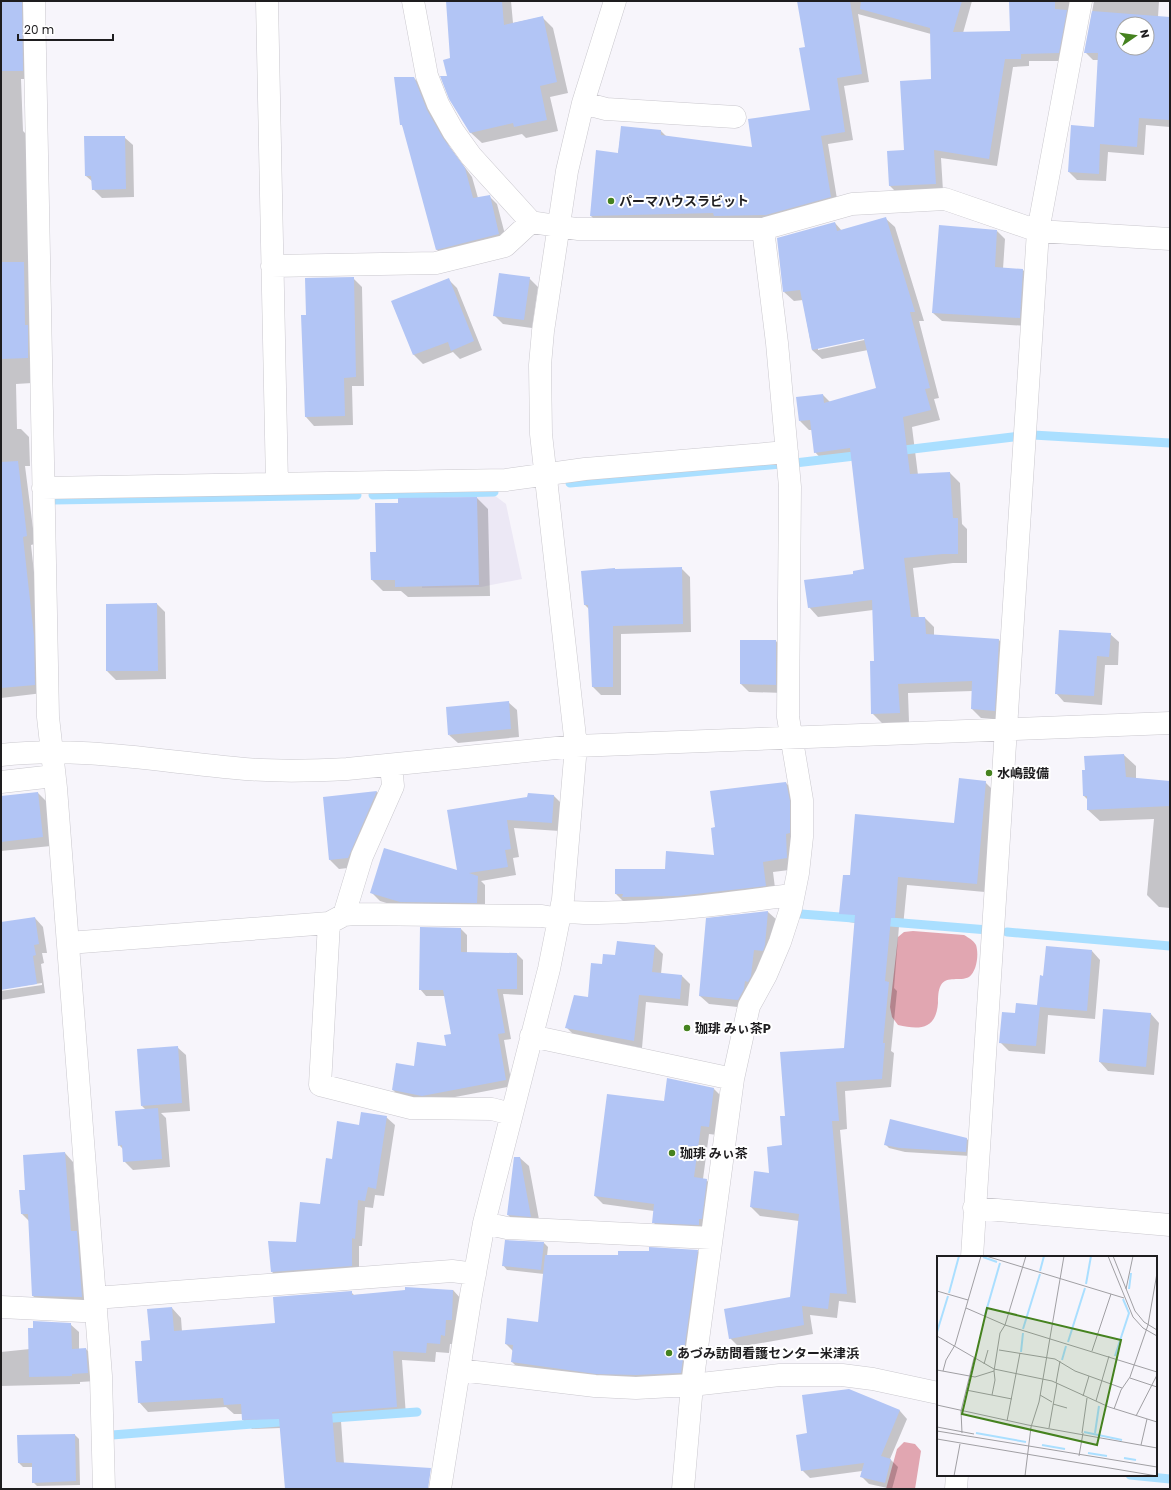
<svg xmlns="http://www.w3.org/2000/svg" width="1171" height="1490" font-family="Poppins,'Noto Sans JP',sans-serif">
	<style>
		.built { fill: #ece8f5 }
		.forest { fill: #e1a6b1 }
		.shadow { fill: #0003; fill-rule: evenodd }
		.lines { fill: none; stroke-linecap: round; stroke-linejoin: round }
		.stream { stroke: #aadfff; stroke-width: 9 }
		.building { fill: #b2c5f5; fill-rule: evenodd }
		.minor-casing { stroke: #cac8ce; stroke-width: 23 }
		.minor { stroke: #fff; stroke-width: 22 }
		.poi-dot { fill: #45821f; stroke: #fff; stroke-width: 1.5 }
		.labels { text-anchor: middle; stroke-width: 4; stroke-linejoin: round; paint-order: stroke }
		.poi-label { font-size: 13px; font-weight: bold; fill: #1e1d1f; stroke: #fff; text-anchor: start }
		.inset-river { fill: none; stroke: #aadfff; stroke-width: 2 }
		.inset-road { fill: none; stroke: #a09fa3; stroke-width: 1 }
		.view { fill: #45821f; fill-opacity: 0.15; stroke: #45821f; stroke-width: 2 }
		.inset-edge { fill: none; stroke: #1e1d1f; stroke-width: 2 }
	</style>
	<rect width="100%" height="100%" fill="#f7f5fb"/>
	<path class="built" d="M494,495l12,9 16,75 -41,8 -59,1 -2,-92z"/>
	<path class="forest" d="M913,931l51,4c5,3 9,5 12,10 3,9 1,26 -7,32 -9,5 -22,-2 -28,8 -3,5 -3,13 -3,18 -2,27 -19,27 -40,22l-6,-8 -2,-10 8,-70 6,-5z
		M904,1442l11,2 6,7 -6,38h-29l11,-40z"/>
	<path class="shadow" d="M1,1h31l-1,78h-10l2,52 8,8 1,244 -16,1 1,45h4l8,8 1,29h-5l10,78 -4,1 11,100 1,48 -42,5z
		M447,1h64l2,22 29,-6 11,11 15,65 -18,4 8,34 -32,7 -4,-4 -40,9 -12,-11 -21,-55 2,-18z
		M810,1h162l-9,32 48,-1 -1,-31h69l-13,60h-37v5l-16,1 -16,99 -56,-8 2,33 -45,3 -8,-8 42,-106 -1,-46 -73,-20 11,68 -25,4 9,54 -25,4 10,61 -64,18 -175,1 -8,-8 6,-64 21,2 4,-27 39,4 6,6 86,12 58,-38 -5,-63z
		M1094,1h65l-1,16h12v110l-24,-2 -2,30 -36,-3 -2,29 -29,-1 -8,-8 26,-44 4,-68h-6l-8,-8zM1123,24h24v24h-24z
		M414,78l8,8 13,33 15,28 22,30 6,21 11,-2 8,8 10,38 -62,15 -8,-7 -33,-122 -3,-4z
		M124,137l9,8 1,52 -32,1 -9,-9v-7l-7,-6z
		M885,218l10,9 29,94h-5l20,77 -5,1 6,21 -28,7 6,48 32,-2 10,10 2,41 5,5v34h-14l-40,5 6,50h6l9,9v9l65,4 9,10 -4,70 -23,-2 -9,-9 1,-18 -65,2 1,29 -27,1 -10,-10 3,-51 -2,-52 -55,7 -9,-10 45,-32 11,-5 -13,-112 -28,4 -9,-10 -3,-22h-3l-9,-9 23,-26 8,8 46,-14 -9,-39 -46,9 -10,-9 -9,-50 -9,1 -10,-9 51,-69 7,8zM869,337v2l-51,11v-2z
		M997,231l8,8 -2,30 20,1 8,8 -3,48 -86,-5 -9,-8z
		M353,278l9,9 2,99h-12l1,39 -39,1 -8,-9 1,-101z
		M529,278l9,9 -6,41 -29,-4 -9,-9z
		M448,279l9,9 25,62 -22,9 -7,-7 -30,12 -9,-9 -22,-53z
		M477,498l11,11 2,87 -82,1 -7,-6h-18l-11,-11 -1,-27h6z
		M681,568l9,9 1,55 -70,2v61h-20l-8,-8 -3,-77 -5,-5 31,-35z
		M157,604l8,8 1,67 -50,1 -9,-9z
		M1110,634l9,8 -1,23h-13l-3,40 -38,-3 -8,-9z
		M776,641l8,9v43l-35,-1 -8,-8z
		M508,702l9,8 2,27 -61,6 -9,-8z
		M1124,755l12,11v13l34,3v126l-11,-1 -12,-12 7,-76 -54,2 -12,-11v-10l-4,-4 2,-39z
		M985,782l9,9 -9,101 -78,-7 -4,42 -4,-1 -5,62 3,3 -6,60 3,2 -3,34 -46,4 2,38 -7,1 16,173 -17,-2 -2,17 -27,-3 3,19 -74,13 -9,-9 61,-40 8,-77 -39,-5 -9,-9 32,-61 3,-29 59,-68 10,-126 -6,-1 -9,-9 11,-36 104,-53z
		M786,783l11,11v75l-24,3 3,24 -150,8 -10,-10 50,-24 50,-14v-29z
		M377,792l8,9 -28,66 -18,2 -9,-9 -6,-62z
		M38,793l8,8 5,45 -50,5v-54z
		M554,796l8,8 -2,27 -46,-3 5,29 -6,1 3,17 -35,6 4,4v26l-76,-1 -29,-9 -8,-8 86,-22 -10,-60z
		M768,912l9,8 -30,88 -38,-4 -9,-8 7,-77z
		M35,918l8,9 4,26h-5l2,10 -3,1 4,29 -44,7v-9l41,-6v-2l-41,6v-66z
		M461,929l6,6v18l50,1 6,6v35l-20,-1 8,45 -7,1 8,46 -83,16 -30,-6 -6,-6 22,-23 33,-19 4,-13 -6,-39h-20l-6,-7z
		M655,946l8,8 -2,20 21,2 8,8 -2,22 -42,-4 -4,46 -68,-13 -8,-8 23,-29 14,-33 13,-9z
		M1092,951l8,9 -5,59 -47,-4 -3,39 -36,-3 -9,-9 16,-28 22,-8 6,-29z
		M1151,1014l8,9 -5,52 -46,-4 -8,-9z
		M177,1047l9,8 4,56 -29,2 5,5 4,49 -37,3 -9,-9v-11l-5,-5 27,-35 -4,-4z
		M714,1089l8,8 -5,38 -8,-1 -6,45 3,1 9,8 -5,39 -48,4 -9,-9 1,-11 -51,-7 -8,-8 69,-94z
		M386,1117l9,8 -11,71 -9,-1 -2,13 -8,-1 -3,39h-3v28l-79,6 -8,-8 25,-29 24,-38 12,-45 27,-34z
		M967,1139l4,4 -1,13 -65,-4 -16,-4 -4,-4z
		M65,1153l8,9 6,72 7,7 5,64 -50,-1 -8,-8 -3,-74 -8,-8 -2,-23h6z
		M520,1158l9,8 11,59 -23,-1 -9,-9z
		M544,1243l4,4 -1,9h72l78,-5 8,8 -16,122 -45,2 -124,-13 -8,-8 1,-11 -7,-7 33,-21 5,-49 -37,-4 -4,-5z
		M453,1290l9,10 -8,44h-4l-1,9 -13,-1 -1,10 -33,-2 4,56 -65,5 3,43 83,25h-141l-5,-61 -29,1 -9,-9v-6h-9l-8,-7 -78,5 -9,-10 4,-41 8,-20 21,-33 9,10 1,14 94,-8 75,-32 3,3z
		M70,1324l9,8v17h7l8,9 2,23 -16,1v2l-79,2v-34l29,-3z
		M849,1390l51,21 7,8 -17,40 8,8 -6,22 -23,-5 -8,-8 1,-5 -52,7 -8,-8 6,-36z
		M75,1435l4,4 1,46 -43,1 -4,-4v-15h-10l-4,-4z"/>
	<g class="lines">
		<path class="stream" d="M1033,435l137,8
			M896,451l125,-15
			M795,463l68,-8
			M570,483l211,-19
			M373,495l121,-3
			M53,500l304,-5
			M801,914l65,5
			M878,921l110,9
			M1007,932l163,14
			M320,1419l97,-7
			M112,1435l180,-14
			M1130,1475l40,4"/>
	</g>
	<path class="building" d="M1,1h21l1,70h-22z
		M446,1h56l2,24 39,-9 14,66 -17,4 7,34 -33,7 -1,-4 -43,10 -21,-34 -9,-23h7l-4,-16 7,-2z
		M797,1h53l12,73 -25,4 8,54 -24,4 10,61 -65,18 -52,1 -1,-3 -123,3 6,-66 22,3 3,-27 40,4v5l91,12 -4,-28 62,-9 -11,-62 6,-1z
		M861,1h101l-9,31 57,-1 -1,-30h46v8l12,1 -8,43 -38,1v5h-16l-16,100 -55,-9 2,34 -47,2 -2,-35 17,-1 -4,-69 31,-2 -1,-51 -70,-19z
		M1092,11l78,6v103l-31,-2 -2,29 -37,-3 -1,30 -31,-2 3,-47 23,2 4,-74h-14zM1123,24h24v24h-24z
		M394,77h20l13,33 16,28 22,30 8,30 17,-3 9,39 -63,16 -34,-125h-2z
		M84,136h41l1,53 -34,1 -1,-14h-6z
		M886,217l29,95h-5l20,76 -5,1 6,21 -28,7 7,57 40,-2 3,46h5v36h-15l-39,4 7,59h14l1,17 73,5 -4,72 -24,-2 1,-28 -74,3 2,29 -29,1 -1,-53h4l-2,-61 -64,8 -4,-28 49,-6v-3l11,-2 -14,-121 -36,5 -4,-33 -11,1 -3,-24 27,-3 1,9 52,-15 -12,-49 -52,11 -12,-60 -17,2 -6,-54 58,-16 2,9z
		M939,225l58,5 -2,37 28,2 -3,49 -88,-5z
		M1,262h23l1,63h3v33l-27,1z
		M499,273l31,4 -6,43 -31,-4z
		M354,277l2,100 -12,1 1,38 -40,1 -4,-102h5l-1,-37z
		M449,278l25,63 -23,10 -3,-9 -35,13 -22,-54z
		M18,461l9,75 -4,1 11,99 1,49 -34,3v-226z
		M477,497l2,88 -84,2v-7h-24l-1,-28h6l-1,-49h23v-5z
		M682,567l1,57 -70,2v61h-21l-4,-82h-4l-3,-34 34,-3v1z
		M157,603l1,68h-52v-67z
		M1059,630l52,3 -2,24 -12,-1 -3,40 -39,-2z
		M740,640h36v45l-36,-1z
		M509,701l2,28 -63,6 -2,-28z
		M1124,754l2,23 44,4v25l-83,4v-14h-4l-1,-26h3l-1,-14z
		M959,778l27,3 -9,103 -79,-7 -3,41h-4l-6,63 4,1 -6,61h2l-3,36 -46,3 3,39h-7l15,173 -17,-1 -2,16 -26,-3 2,19 -75,14 -5,-30 66,-12 9,-83 -49,-7 4,-36 15,2 -2,-26 15,-2 -2,-29h5l-5,-64 64,-4 11,-133 -16,-1 4,-39h7l5,-61 99,9z
		M786,782l4,19v32l-4,1 1,24 -24,4 3,24 -88,10 -56,1 1,-3h-8v-25h50l1,-18 48,4 -3,-27 4,-1 -5,-36z
		M377,791l-29,67 -19,2 -6,-63z
		M38,792l5,45 -42,5v-46z
		M528,793l26,2 -2,28 -45,-3 4,29 -6,1 3,17 -39,6 9,3 -1,27 -77,-1 -30,-9 14,-45 73,22 -10,-60 80,-13z
		M768,911l-3,34 -2,6 -9,-1 -3,26 -3,6 -3,-1 -1,8 -6,11 -39,-4 7,-78z
		M35,917l4,27 -5,1 2,10 -3,1 4,28 -36,6v-68z
		M420,927l41,1v24l56,1v36h-20l8,44 -7,1 8,46 -84,16 -30,-6 4,-27 18,3 3,-24 29,4 -2,-11 7,-1 -8,-44h-24z
		M617,941l38,4 -3,27 30,3 -2,24 -41,-4 -5,46 -69,-13 9,-33 14,2 3,-34 11,1 1,-10 12,1z
		M1046,946l46,4 -5,61 -47,-4 -4,39 -37,-3 3,-31 13,1 1,-10 21,2 3,-30 3,1z
		M1103,1009l48,4 -5,54 -47,-5z
		M178,1046l4,57 -41,3 -4,-57z
		M667,1078l47,10 -5,39 -8,-1 -7,51 13,2 -5,40h-3v6l-47,-2 2,-19 -60,-8 13,-102 57,7z
		M158,1108l4,51 -39,3 -1,-17 -4,1 -3,-35z
		M361,1112l26,4 -11,73 -8,-2 -3,14 -7,-1 -3,39 -3,-1v28l-81,6 -3,-31 28,1 4,-40 20,2 6,-46 6,1 5,-38 22,4z
		M890,1119l77,19 -1,14 -66,-4 -16,-3z
		M65,1152l6,79h6l5,66 -50,-1 -4,-82h-7l-2,-24h6l-2,-35z
		M514,1157h6l11,60 -24,-2z
		M505,1240l39,2 -3,28 -39,-4z
		M649,1247l49,3 -17,123 -45,2 -40,-1 -85,-12 2,-17 -8,-1 2,-26 31,4 7,-67h73v-4h31z
		M405,1287l48,3 -1,30h-6l-1,16 -4,-1 -1,9 -13,-1 -1,10 -33,-2 4,56 -65,5 4,50 95,6 -3,21h-143l-6,-70 -37,1 -1,-16 -17,1 -1,-7 -85,5 -3,-42h7l-1,-20 9,-1 -3,-31 25,-2 2,24 101,-8 -2,-26 79,-6v4l53,-5z
		M33,1321l38,2 1,26 14,-1 2,25 -16,1v2l-43,1 -1,-49h5z
		M849,1389l51,21 -19,46 10,3 -6,24 -25,-6 4,-14 -63,8 -5,-36 11,-2 -5,-38z
		M75,1434l1,47 -44,2v-20h-14l-1,-28z"/>
	<g class="lines">
		<g class="minor-casing">
			<path id="minor" d="M34,1l14,716 8,71 39,510 6,78 3,113
				M267,1l10,483
				M413,1l14,75 11,28 15,27 18,25 60,66 46,7h186l89,-25 93,-5 93,32 132,8
				M583,103l23,6 129,8
				M272,266l164,-3 69,-17 26,-24
				M43,488l463,-8 79,-11 202,-17
				M1,755c78,-9 156,6 234,13 37,4 75,3 112,1l229,-23 594,-23
				M1,782l53,-6
				M561,911c21,3 42,2 64,1 54,-2 106,-9 159,-16l9,2
				M344,915l18,-59 31,-70 -2,-21
				M329,923l-9,162 91,23 81,1 19,5
				M68,943l261,-20 15,-8 10,-1 188,2 17,3
				M531,1036l202,43
				M974,1208l196,17
				M484,1223l23,5 204,10
				M972,1257l66,-1026 43,-230
				M95,1298l357,-27 23,3
				M1,1307l81,4 14,-1
				M459,1370l136,16 41,2 56,-3 88,-10h62l31,4 65,14
				M440,1489l31,-194 13,-72 65,-254 14,-70 13,-153 -35,-312 -1,-69 3,-34 24,-160 16,-68 32,-102
				M683,1489l9,-104 41,-306 16,-73 17,-31 14,-33 11,-34 7,-35 4,-36v-37l-14,-83 2,-230 -13,-144 -14,-114
				M956,1489l1,-14"/>
		</g>
		<use href="#minor" class="minor"/>
	</g>
	<g class="poi-dot">
		<circle cx="611" cy="201" r="4"/>
		<circle cx="989" cy="773" r="4"/>
		<circle cx="687" cy="1028" r="4"/>
		<circle cx="672" cy="1153" r="4"/>
		<circle cx="669" cy="1353" r="4"/>
	</g>
	<g class="labels">
		<g class="poi-label">
			<text x="619" y="206">パーマハウスラビット</text>
			<text x="997" y="778">水嶋設備</text>
			<text x="695" y="1033">珈琲 みぃ茶P</text>
			<text x="680" y="1158">珈琲 みぃ茶</text>
			<text x="677" y="1358">あづみ訪問看護センター米津浜</text>
		</g>
	</g>
	<g transform="translate(937 1256)">
		<rect width="220" height="220" fill="#f7f5fb"/>
		<path class="inset-river" d="M46,1l14,5M103,15l4,-15M149,28l5,-28M192,33l2,-16M12,37l10,-37M48,59l15,-52M86,73l17,-55M0,76l11,-36M131,86l17,-54M84,96l2,-19M178,100l14,-43 -6,-14M125,104l4,-14M147,176l38,8M39,177l50,9M158,177l4,-27M105,189l23,4M151,197l19,3M187,202l12,2"/>
		<path class="inset-road" d="M49,0l138,42M171,0l25,61 10,11 14,8M176,0l22,55 9,11 13,8M189,33l7,-33M0,35l31,9M29,52l39,17 152,47M0,80l57,33 58,12 57,26 48,15M62,94l56,9 20,12 47,17M155,95l19,-57M47,108l4,-14M0,114l38,7 19,-6 6,-38 5,-8 21,-69M6,115l3,-11 9,-15 26,-89M193,122l27,9M119,127l4,-22M29,134l46,9M55,139l3,-15 -1,-9M103,139l12,7M146,140l6,-20M159,145l13,-45M116,148l14,4M0,149l91,20 129,23M177,153l7,-19 9,-13 18,-52 9,-52M199,160l21,-41M70,165l13,-68M0,171l37,7M112,172l8,-45M0,175l220,36M25,177l-1,-22 13,-53M145,177l5,-35M0,183l220,37M204,189l6,-26M142,200l4,-23M17,220l6,-32M88,220l6,-49 8,-25 25,-146"/>
		<path class="view" d="M50,52l134,32 -24,105 -135,-31z"/>
		<rect width="220" height="220" class="inset-edge"/>
	</g>
	<rect width="1171" height="1490" fill="none" stroke="#1e1d1f" stroke-width="4"/>
	<g transform="translate(1135 36) rotate(77)"><circle r="19" fill="#ffffff" stroke="#a5a5a5"/>
	<path d="M0-3L7 15L0 10L-7 15Z" fill="#45821f"/>
	<text y="-6" font-size="11" font-weight="bold" text-anchor="middle" fill="#1e1d1f">N</text>
	</g>
	<path d="M18 34v6h95v-6" fill="none" stroke="#1e1d1f" stroke-width="2"/>
	<text x="24" y="34" font-size="12" fill="#1e1d1f" stroke="#ffffff" stroke-width="3" paint-order="stroke">20 m</text>
</svg>
